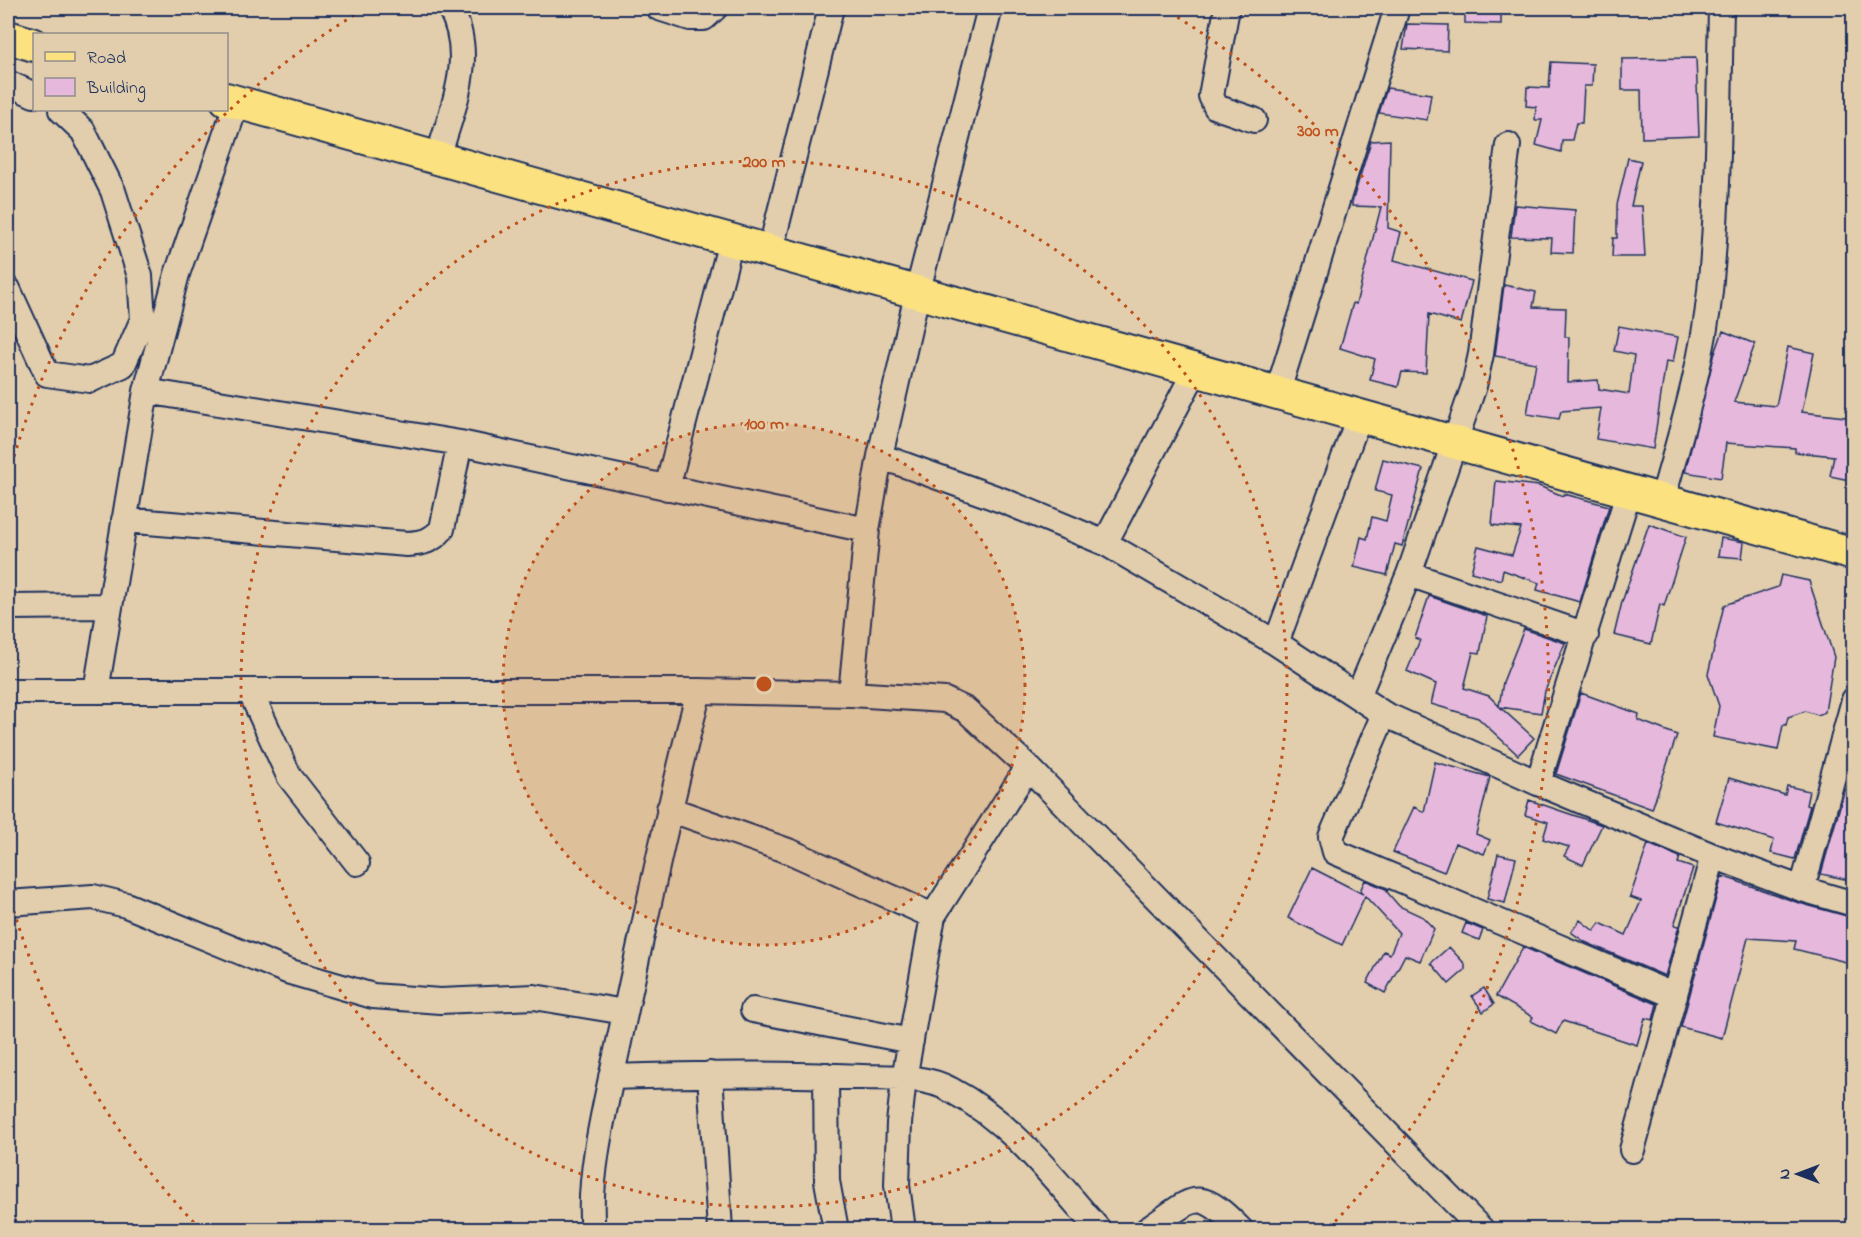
<svg xmlns="http://www.w3.org/2000/svg" width="1861" height="1237" font-family="'Indie Flower',sans-serif">
	<style>
		.building { fill: #e5b8dc; stroke: #1b2f5e; stroke-width: 1.5 }
		.lines { fill: none; stroke-linecap: round; stroke-linejoin: round }
		.minor-casing { stroke: #1b2f5e; stroke-width: 28 }
		.major-casing { stroke: #1b2f5e; stroke-width: 36 }
		.minor { stroke: #e2ceac; stroke-width: 24 }
		.major { stroke: #fbe180; stroke-width: 32 }
		.ring { fill: none; stroke: #bf511c; stroke-width: 3; stroke-dasharray: 3 6 }
		.centre { fill: #bf511c; stroke: #e2ceac; stroke-width: 3 }
		.ring-label { font-size: 18px; text-anchor: middle; font-weight: bold; fill: #bf511c; stroke: #e2ceac; stroke-width: 5; stroke-linejoin: round; paint-order: stroke }
	</style>
	<rect width="100%" height="100%" fill="#e2ceac"/>
	<filter id="ink" filterUnits="userSpaceOnUse"><feTurbulence type="fractalNoise" baseFrequency=".0167" numOctaves="2"/><feDisplacementMap in="SourceGraphic" scale="12" xChannelSelector="R" yChannelSelector="G"/><feConvolveMatrix kernelMatrix="1 2 1 2 8 2 1 2 1" color-interpolation-filters="sRGB"/></filter>
	<g filter="url(#ink)">
		<path class="building" d="M1465,8h36v16l-36,-1z
			M1407,24l41,1 -1,26 -44,-2z
			M1696,58l3,78 -57,2 -1,-48h-19v-31z
			M1551,62l42,2 -1,22h-8l-2,37h-6l-4,17h-10l-1,12 -25,-7 6,-25h-7l1,-13 -10,-1 1,-19 22,1z
			M1387,88l44,6 -4,26 -48,-7z
			M1390,140l-2,88 13,4 -7,28 78,21 -11,42 -32,-9 -3,59 -24,-1 -4,15 -28,-7 5,-21 -35,-11 13,-45 3,1 25,-97 -29,-1v-4l19,-61z
			M1628,158l13,3 -10,45h11l3,51h-33l1,-19h4v-33z
			M1515,205l60,5 -2,43 -22,-1 1,-14 -41,-1z
			M1504,285l32,7 -3,15 33,1 -1,29h4l-1,45 30,-2 1,9 30,5 5,-39 -20,-4 5,-25 59,11 -5,25 -7,-1 -13,88 -57,-10 5,-31 -40,3 -2,8 -32,-5 9,-51 -41,-7z
			M1723,331l32,13 -21,58 42,4 12,-59 26,6 -12,59 52,6v63l-24,-5 4,-20 -39,-4v-4l-69,-5 -5,35 -36,-6 29,-116z
			M1383,459l40,10 -21,77 -7,-2 -8,31 -33,-8 7,-30 6,2 5,-22 14,4 6,-26 -17,-4z
			M1496,481l43,5 24,10 1,-2 45,12 -29,96 -43,-12 2,-7 -36,-13 -2,10 -30,-8 7,-26 34,9 9,-27 -29,-3z
			M1649,524l37,13 -22,69 -4,-2 -9,40 -37,-9 8,-33z
			M1721,538l23,4 -2,16 -24,-2z
			M1781,575l28,6 25,76 -9,55 -7,3 -13,-4 -17,6 -2,8h-3l-5,25 -65,-13 6,-31 -11,-32 16,-69 54,-18z
			M1429,596l58,20 -7,37 -7,-1 -9,36 25,8 10,10 4,-24 21,-53 41,14 -20,48 -4,22 -41,-6 34,31 -16,17 -40,-37 -47,-14 5,-20 -29,-13 13,-31 -5,-2z
			M1581,693l58,21 -1,6 39,15 -25,74 -96,-35z
			M1854,756v125l-33,-7z
			M1435,762l55,15 -14,57 14,6 -6,14 -29,-11 -11,29 -51,-20 21,-45 10,5z
			M1729,778l56,17 2,-9 22,5 -3,14 4,1 -15,53 -24,-6 3,-13 -58,-18z
			M1529,800l73,25 -19,40 -19,-9 5,-9 -26,-8 5,-17 -23,-7z
			M1648,844l32,13 -2,6 15,5 -19,57 5,1 -14,50 -80,-34 -14,-10 9,-12 14,11 6,-8 26,12 15,-34 -11,-4z
			M1498,854l18,4 -11,45 -18,-4z
			M1312,868l51,26 -3,-3 5,-11 23,10 -1,2 12,14 24,11 11,12 -14,32 -15,-6 -20,38 -18,-10 17,-32 6,3 9,-21 -34,-37 -23,49 -54,-27z
			M1722,876l77,27 55,15v46l-60,-15 2,-8 -48,-3 -26,100 -41,-11z
			M1466,923l17,7 -4,10 -17,-7z
			M1449,947l16,17v6l-16,14 -18,-21z
			M1523,947l134,57 -4,16 -8,-2 -8,27 -74,-24 -7,13 -25,-13 2,-4 -37,-21z
			M1484,988l10,16 -11,8 -11,-16z"/>
		<g class="lines">
			<g class="minor-casing">
				<path id="minor" d="M659,8l31,10h14l11,-10
					M1227,8l-16,88 5,11 38,13
					M8,83l26,12
					M438,158c14,-50 39,-101 12,-150
					M770,252l61,-244
					M8,289l39,85 43,6 33,-15 20,-46 -3,-43 -27,-85 -30,-60 -22,-21
					M146,391l314,52 407,87
					M1277,394l120,-386
					M880,456l124,45 101,42 171,100 108,71 154,69 175,73 89,33 52,15
					M667,488l64,-247
					M1662,501c19,-68 41,-139 48,-210 9,-94 9,-189 11,-283
					M124,520l283,24c16,-1 25,-3 35,-15l18,-86
					M1105,543l90,-172
					M1409,574l177,61
					M8,607l102,-1
					M1276,643l83,-226
					M8,691h691l152,3 94,6 21,10 62,57 454,463
					M96,691l50,-300 31,-117 60,-172
					M250,691l39,85 68,87
					M851,694l16,-164 13,-74 37,-162 73,-286
					M1358,696l51,-122 65,-188 7,-32 27,-209
					M1384,714l-53,123 4,15 340,144
					M1538,783l91,-292
					M669,809l122,43 142,64
					M1802,889l52,-189
					M8,903l85,-6 33,8 161,66 86,25 67,5 94,-4 91,15
					M753,1010l158,31
					M710,1074l10,156
					M826,1075l1,106 9,49
					M611,1077c84,-3 167,-4 251,0 29,1 63,-2 89,13 61,32 103,89 148,140
					M1632,1150l81,-294
					M593,1230c-7,-53 16,-140 27,-193 25,-116 49,-231 79,-346
					M903,1230l-6,-45 2,-62 5,-44 29,-163 95,-149
					M1147,1230c48,-32 49,-46 94,0"/>
			</g>
			<g class="major-casing">
				<path id="major" d="M8,37l26,8
					M226,99l1628,455"/>
			</g>
			<use href="#minor" class="minor"/>
			<use href="#major" class="major"/>
		</g>
	</g>
	<circle cx="764" cy="684" r="261" fill="#bf511c" fill-opacity=".12"/>
	<g class="ring">
		<circle cx="764" cy="684" r="261"/>
		<circle cx="764" cy="684" r="523"/>
		<path d="M200 1229A784 784 0 0 1 9 894M9 474A784 784 0 0 1 366 8M1162 8A784 784 0 0 1 1328 1229"/>
	</g>
	<circle cx="764" cy="684" r="9" class="centre"/>
	<g class="ring-label">
		<text x="1318" y="136">300 m</text>
		<text x="764" y="167">200 m</text>
		<text x="764" y="429">100 m</text>
	</g>
	<rect width="1861" height="1237" fill="none" stroke="#e2ceac" stroke-width="30"/>
	<rect x="15" y="15" width="1831" height="1207" fill="none" stroke="#1b2f5e" stroke-width="2" filter="url(#ink)"/>
	<rect x="33" y="33" width="195" height="78" fill="#e2ceac" stroke="#928e8d" stroke-width="1.5"/>
	<rect x="45" y="52" width="30" height="9" fill="#fbe180" stroke="#928e8d" stroke-width="1.5"/>
	<text x="87" y="63" font-size="18" fill="#1b2f5e">Road</text>
	<rect x="45" y="78" width="30" height="18" fill="#e5b8dc" stroke="#928e8d" stroke-width="1.5"/>
	<text x="87" y="93" font-size="18" fill="#1b2f5e">Building</text>
	<g transform="translate(1798 1174) rotate(270)" stroke="#e2ceac" stroke-width="4.5" paint-order="stroke">
	<path d="M0-4.5L10 22L0 15L-10 22Z" fill="#1b2f5e"/>
	<text y="-9" font-size="16" font-weight="bold" text-anchor="middle" fill="#1b2f5e">N</text>
	</g>
</svg>
